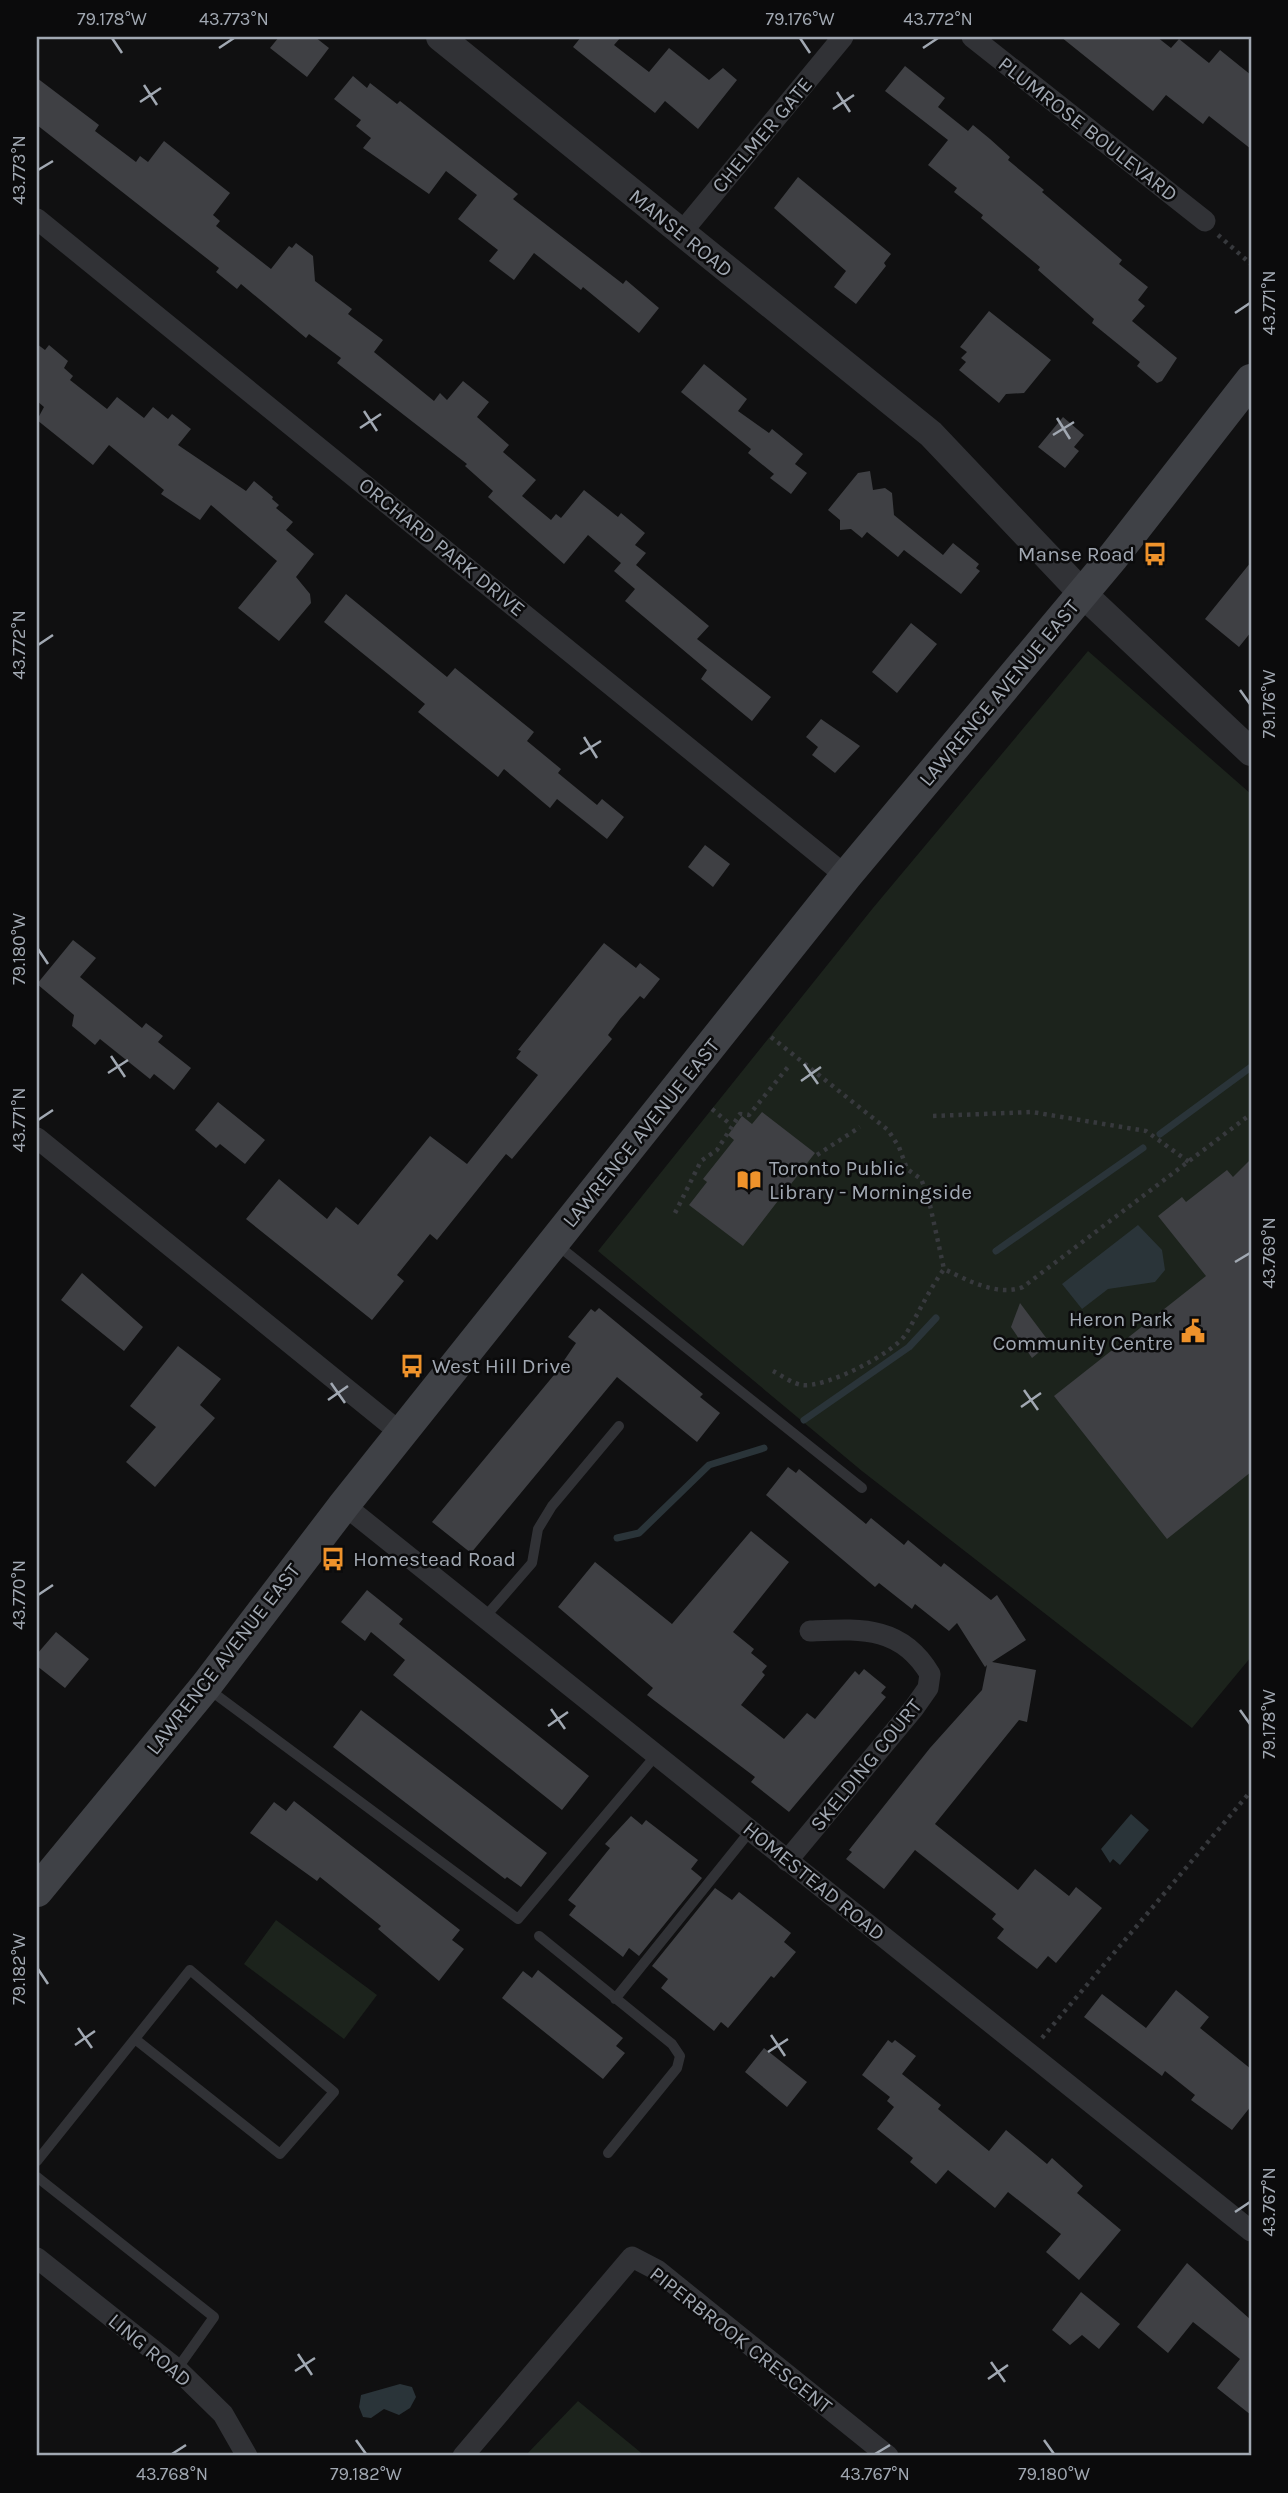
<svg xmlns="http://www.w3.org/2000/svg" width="1288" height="2493" font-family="Karla,sans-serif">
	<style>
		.green { fill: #1c231c }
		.water { fill: #2a3439 }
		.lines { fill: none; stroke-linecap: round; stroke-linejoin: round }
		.stream { stroke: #2a3439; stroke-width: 7 }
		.building { fill: #3f4044 }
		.path { stroke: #37393d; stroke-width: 4.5; stroke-dasharray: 3.5 5; stroke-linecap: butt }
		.service { stroke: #313236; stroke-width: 10 }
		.minor { stroke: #313236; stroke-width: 21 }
		.tertiary { stroke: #313236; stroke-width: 28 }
		.secondary { stroke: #3f4146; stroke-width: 32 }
		.ticks { fill: none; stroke: #a1a8b2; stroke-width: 2.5 }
		.labels { text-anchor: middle; stroke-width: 5; stroke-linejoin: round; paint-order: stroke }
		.street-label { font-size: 21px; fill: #a1a8b2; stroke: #0b0b0c }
		.poi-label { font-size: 21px; fill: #a1a8b2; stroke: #0b0b0c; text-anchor: start }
		.neatline { fill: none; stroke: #a1a8b2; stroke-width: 2.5 }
		.ticks-label { font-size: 18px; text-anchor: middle; fill: #a1a8b2 }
	</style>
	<rect width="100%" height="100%" fill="#101011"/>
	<path class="green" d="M1088,651l163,143v863l-59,71 -330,-257 -264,-220 275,-343z
		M276,1920l101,75 -33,44 -100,-75z
		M578,2401l67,55h-120z"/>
	<path class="water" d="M1138,1225l24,25 3,20 -10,12 -47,7 -26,20 -20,-25z
		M1131,1814l18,16 -29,35 -7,-6 -3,4 -9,-14z
		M400,2384l12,3 4,10 -6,11 -11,7 -15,-6 -13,9 -8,-1 -4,-10 2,-12z"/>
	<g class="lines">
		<path class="stream" d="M1160,1134l91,-67
			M996,1251l147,-103
			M804,1420l105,-73 27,-29
			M617,1538l22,-5 70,-68 55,-17"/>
	</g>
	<path class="building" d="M279,37h36l14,11 -22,29 -37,-29z
		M581,37h40l-7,8 35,27 20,-24 40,32 14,-12 14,12 -39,49 -33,-28 -10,12 -82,-66z
		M1061,37h96l14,11 8,-9 30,24 11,-13 31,25v74l-42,-33 -6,8 -37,-29 -13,16z
		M905,66l40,32 -7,9 30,24 5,-6 17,14 20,18 -2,3 36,30 -2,2 80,68 -3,4 29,23 -10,13 7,6 -13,15 45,37 -15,23 -5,2 -20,-17 3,-4 -48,-39 2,-4 -56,-49 2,-3 -59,-49 2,-3 -29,-23 3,-4 -29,-23 20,-25 -63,-49z
		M353,76l14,12 3,-5 27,21 3,-3 118,93 -5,5 110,85 3,-4 33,28 -20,25 -56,-46 -2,3 -47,-37 -20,27 -25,-19 9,-11 -40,-31 19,-24 -31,-24 -17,23 -66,-46 8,-10 -15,-12 5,-6 -27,-21z
		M37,78l62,47 -4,6 41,31 4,-6 8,6 16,-21 66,52 -17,22 7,6 -4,5 55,43 18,-23 3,2 4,-5 17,13 2,25 37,28 -4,5 35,26 -9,12 60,49 6,-8 7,7 16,-19 26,21 -12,15 32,28 -6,7 33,28 -14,16 29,24 5,-6 5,4 23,-28 34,27 3,-4 24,20 -10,12 11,8 -10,12 73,61 -12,13 74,58 -19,24 -51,-42 6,-9 -82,-69 10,-12 -21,-18 7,-8 -33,-28 -24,29 -76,-67 5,-6 -28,-25 2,-2 -130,-101 4,-5 -32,-24 -3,4 -65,-54 -4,5 -21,-17 3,-4 -182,-143z
		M798,177l93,77 -7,9 2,3 -30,38 -22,-17 12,-16 -72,-63z
		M989,311l62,49 -27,33 -18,1 -7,9 -40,-33 7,-8 -5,-4 6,-6 -7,-5z
		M37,344l8,6 4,-5 19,16 -4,7 9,8 -3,4 37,29 10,-12 27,21 9,-11 15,12 4,-5 19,15 -13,16 68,46 8,-10 19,16 -1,2 7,6 -3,3 17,14 -7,8 28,24 -18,23 14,17 1,9 -32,38 -41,-33 39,-47 -66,-56 -11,15 -39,-26 3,-4 -55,-45 -16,20 -56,-45 7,-13 -7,-6z
		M704,364l43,35 -9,12 31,22 3,-4 31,25 -8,10 12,9 -16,21 -21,-16 4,-4 -26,-21 3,-4 -70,-57z
		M1063,417l21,18 -10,12 5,4 -14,17 -27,-21z
		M870,471l3,19 12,-2 7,5 2,22 49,40 10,-12 26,21 -3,4 4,3 -19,23 -57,-44 -6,7 -31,-25 -5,6 -11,-9 -11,1v-10l-12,-10 30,-37z
		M1251,562v70l-12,15 -34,-28z
		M346,594l101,83 8,-9 79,64 -7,9 34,28 -3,4 39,32 5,-6 22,18 -17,22 -50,-40 -7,9 -46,-39 -6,8 -80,-65 7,-8 -101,-82z
		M911,623l26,21 -40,49 -25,-21z
		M821,719l39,27 -25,27 -23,-18 6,-8 -12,-10z
		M705,845l25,19 -17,23 -25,-20z
		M73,940l23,18 -16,19 62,51 4,-5 17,13 -5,6 33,26 -17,22 -20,-16 -4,5 -50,-40 -5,6 -23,-19 2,-11 -37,-31z
		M604,943l32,25 4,-5 20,16 -16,20 -4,-3 -20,23 -12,16 4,4 -100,120 -6,-5 -69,86 -7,-6 -33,41 7,6 -32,39 -126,-101 33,-40 48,40 9,-12 22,18 72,-89 37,28 71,-89 -22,-17 5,-7 -3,-1z
		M218,1102l47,38 -20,24 -25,-20 -4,4 -21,-18z
		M762,1112l53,41 -72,93 -54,-41 18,-23 -4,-3 31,-39 -6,-5 14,-19 10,8z
		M1251,1159v313l-84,67 -113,-143 152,-120 -48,-60 24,-19 4,5 41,-32 6,7z
		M82,1273l61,54 -19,24 -63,-51z
		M1020,1303l30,40 -18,15 -21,-31z
		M599,1308l104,86 -3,3 20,16 -23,29 -80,-65 -146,176 -39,-31 122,-147 22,-32 -8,-6 23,-28 4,3z
		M178,1346l43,33 -21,26 15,13 -60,69 -29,-25 30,-35 -26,-21z
		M788,1467l8,6 3,-4 67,55 5,-6 33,27 4,-5 33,27 3,-4 47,37 6,-5 29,45 -34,22 44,8 -9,52 -8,-2 -84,104 83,66 17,-21 34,27 7,-9 26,21 -46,55 -8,-7 -11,13 -21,-16 -19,-15 7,-9 -12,-10 4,-5 -81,-64 -31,39 -38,-30 6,-7 -3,-2 81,-102 52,-58 5,-25 -2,2 -28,-44 -8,8 -34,-27 -3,5 -33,-26 -4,4 -109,-92z
		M751,1531l38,31 -56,70 21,17 -3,4 16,13 -5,6 3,3 -24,30 43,34 23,-26 8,6 40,-48 4,4 5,-6 22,18 -5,6 5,4 -97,115 -38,-30 4,-5 -108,-82 6,-7 -95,-81 37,-45 77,62z
		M367,1590l36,29 -4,5 190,152 -27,34 -169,-135 12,-15 -34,-28 -6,9 -24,-19z
		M56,1632l33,27 -24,29 -28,-22v-12z
		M361,1710l186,143 -26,34 -14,-10 -2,2 -172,-132z
		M294,1801l166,129 -8,10 12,9 -25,32 -61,-52 3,-3 -61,-49 -3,4 -67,-48 24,-31 12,9z
		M631,1816l11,9 4,-5 52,40 -7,9 11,9 -63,78 -10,-8 -6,9 -54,-42 7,-9 -8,-6 42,-52 -5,-4z
		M715,1888l17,12 7,-8 32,25 20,16 -7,9 12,10 -22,26 -3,-2 -43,52 -7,-6 -7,9 -53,-43 7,-9 -16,-13z
		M538,1970l85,68 -7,8 9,7 -22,26 -101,-81 21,-27 9,7z
		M1176,1990l33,27 -9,11 51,41v37l-19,24 -41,-30 4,-5 -30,-24 -3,5 -78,-59 18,-23 44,34z
		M888,2040l4,3 3,-3 21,16 -14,18 39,31 -3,4 51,42 17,-21 41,34 5,-6 31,28 -6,7 44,37 -42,50 -33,-28 15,-18 -53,-42 -13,16 -47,-38 -12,14 -26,-22 3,-4 -36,-29 17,-22 -7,-6 3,-4 -28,-22z
		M764,2048l43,34 -20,25 -42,-35z
		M1187,2263l64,57v95l-34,-27 23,-29 -47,-37 -25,31 -31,-26z
		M1081,2292l39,32 -21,25 -17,-14 -12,10 -18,-15z"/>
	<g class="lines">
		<path class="path" d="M1218,235l33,29
			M771,1037l117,93 11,17 8,22 14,10 7,17 16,73
			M712,1109l18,15
			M933,1116l99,-4 114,19 43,31
			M817,1155l43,-28
			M675,1213l26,-52 16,-11 23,-36 9,1 39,-48
			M773,1371c8,4 20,13 29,14 24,3 91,-31 104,-51 13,-22 23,-44 38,-65 23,11 54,28 79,18l228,-173
			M1042,2038l209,-247"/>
		<path class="service" d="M556,1244l306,244
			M485,1617l47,-54 6,-34 14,-23 67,-80
			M207,1688l311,231 139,-165
			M539,1936l133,108 8,12 -3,12 -69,85
			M615,1999l136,-169
			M37,2161c51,-64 102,-127 153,-191l144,122 -54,62 -145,-115
			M37,2177l177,140 -37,52"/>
		<path class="minor" d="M972,37l233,184
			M37,219l809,657
			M681,233l162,-196
			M37,1138l365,296
			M344,1505l907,726
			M787,1861l127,-153 14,-20 2,-14c-29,-49 -70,-45 -120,-43
			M37,2258l140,111 46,45 24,42
			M463,2456l169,-199 25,13 231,186"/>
		<path class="tertiary" d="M440,37l491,397 152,160 168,158"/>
		<path class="secondary" d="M37,1891l168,-204 139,-182 502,-629 267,-319 138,-177"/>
	</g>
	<path class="ticks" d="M112,38l10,15M800,38l10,15M219,48l15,-10M923,48l15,-10M144,85l13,20M837,92l13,20M140,102l21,-14M833,109l21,-14M38,170l15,-9M1235,313l15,-10M364,411l13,20M1057,418l13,21M360,428l21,-14M1053,435l21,-13M38,645l15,-10M1240,690l10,14M584,737l13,21M580,754l21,-13M38,949l10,15M111,1056l14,21M804,1064l14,20M108,1073l20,-13M801,1081l20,-14M38,1120l15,-10M1235,1262l15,-9M331,1383l14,20M1024,1390l14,20M328,1400l20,-14M1021,1407l20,-14M38,1595l15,-10M551,1709l14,20M1240,1710l10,14M548,1726l20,-14M38,1969l10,15M78,2028l14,20M771,2035l14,21M75,2045l20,-14M768,2052l20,-13M1235,2212l15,-10M298,2354l14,21M991,2362l14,20M295,2371l20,-13M988,2379l20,-14M356,2440l10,14M1044,2440l10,14M172,2454l14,-9M875,2454l15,-9"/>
	<defs>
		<g id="bus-bare" transform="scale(1.89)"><path d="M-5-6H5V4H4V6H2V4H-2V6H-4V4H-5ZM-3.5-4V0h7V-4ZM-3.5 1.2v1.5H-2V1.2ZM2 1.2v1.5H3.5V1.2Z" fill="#ee922b" stroke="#0b0b0c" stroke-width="2.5" paint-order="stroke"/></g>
		<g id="library-bare" transform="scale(1.89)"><path d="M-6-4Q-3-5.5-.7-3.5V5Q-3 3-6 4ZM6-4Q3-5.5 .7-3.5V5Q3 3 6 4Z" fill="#ee922b" stroke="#0b0b0c" stroke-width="2.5" paint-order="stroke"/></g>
		<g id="civic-bare" transform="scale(1.89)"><path d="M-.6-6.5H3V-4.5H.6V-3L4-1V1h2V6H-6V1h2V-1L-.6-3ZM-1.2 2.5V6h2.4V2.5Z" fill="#ee922b" stroke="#0b0b0c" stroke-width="2.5" paint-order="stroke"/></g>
	</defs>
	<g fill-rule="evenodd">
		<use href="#bus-bare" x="1155" y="554"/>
		<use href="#library-bare" x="749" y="1180"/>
		<use href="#civic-bare" x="1193" y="1331"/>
		<use href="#bus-bare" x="412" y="1366"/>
		<use href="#bus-bare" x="333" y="1559"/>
	</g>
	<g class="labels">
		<g class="street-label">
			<text transform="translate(1088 129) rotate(38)" y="7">PLUMROSE BOULEVARD</text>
			<text transform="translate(762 135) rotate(-50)" y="7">CHELMER GATE</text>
			<text transform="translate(681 233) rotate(39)" y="7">MANSE ROAD</text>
			<text transform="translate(442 547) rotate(39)" y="7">ORCHARD PARK DRIVE</text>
			<text transform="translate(999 693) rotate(-50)" y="7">LAWRENCE AVENUE EAST</text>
			<text transform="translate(641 1133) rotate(-51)" y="7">LAWRENCE AVENUE EAST</text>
			<text transform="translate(223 1659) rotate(-52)" y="7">LAWRENCE AVENUE EAST</text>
			<text transform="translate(866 1765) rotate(-51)" y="7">SKELDING COURT</text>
			<text transform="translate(814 1881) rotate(39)" y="7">HOMESTEAD ROAD</text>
			<text transform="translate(741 2340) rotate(38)" y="7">PIPERBROOK CRESCENT</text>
			<text transform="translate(150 2350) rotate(40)" y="7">LING ROAD</text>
		</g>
		<g class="poi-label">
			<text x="1135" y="561" text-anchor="end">Manse Road</text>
			<text x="769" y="1175">Toronto Public<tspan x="769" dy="24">Library - Morningside</tspan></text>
			<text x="1173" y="1326" text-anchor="end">Heron Park<tspan x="1173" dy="24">Community Centre</tspan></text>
			<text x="432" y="1373">West Hill Drive</text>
			<text x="353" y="1566">Homestead Road</text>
		</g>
	</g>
	<rect width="1288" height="2493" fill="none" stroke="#0b0b0c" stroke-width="77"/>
	<rect x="38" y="38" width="1212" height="2416" class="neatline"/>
	<g class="ticks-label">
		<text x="112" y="25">79.178°W</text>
		<text x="234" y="25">43.773°N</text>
		<text x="800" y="25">79.176°W</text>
		<text x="938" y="25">43.772°N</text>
		<text transform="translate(19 170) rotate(-90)" y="6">43.773°N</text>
		<text transform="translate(1269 303) rotate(-90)" y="6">43.771°N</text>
		<text transform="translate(19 645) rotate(-90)" y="6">43.772°N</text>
		<text transform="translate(1269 704) rotate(-90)" y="6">79.176°W</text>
		<text transform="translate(19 949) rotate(-90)" y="6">79.180°W</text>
		<text transform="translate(19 1120) rotate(-90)" y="6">43.771°N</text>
		<text transform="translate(1269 1253) rotate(-90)" y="6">43.769°N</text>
		<text transform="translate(19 1595) rotate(-90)" y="6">43.770°N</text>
		<text transform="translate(1269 1724) rotate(-90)" y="6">79.178°W</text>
		<text transform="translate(19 1969) rotate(-90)" y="6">79.182°W</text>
		<text transform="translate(1269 2202) rotate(-90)" y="6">43.767°N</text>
		<text x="172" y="2480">43.768°N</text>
		<text x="366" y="2480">79.182°W</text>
		<text x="875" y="2480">43.767°N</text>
		<text x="1054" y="2480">79.180°W</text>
	</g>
</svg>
